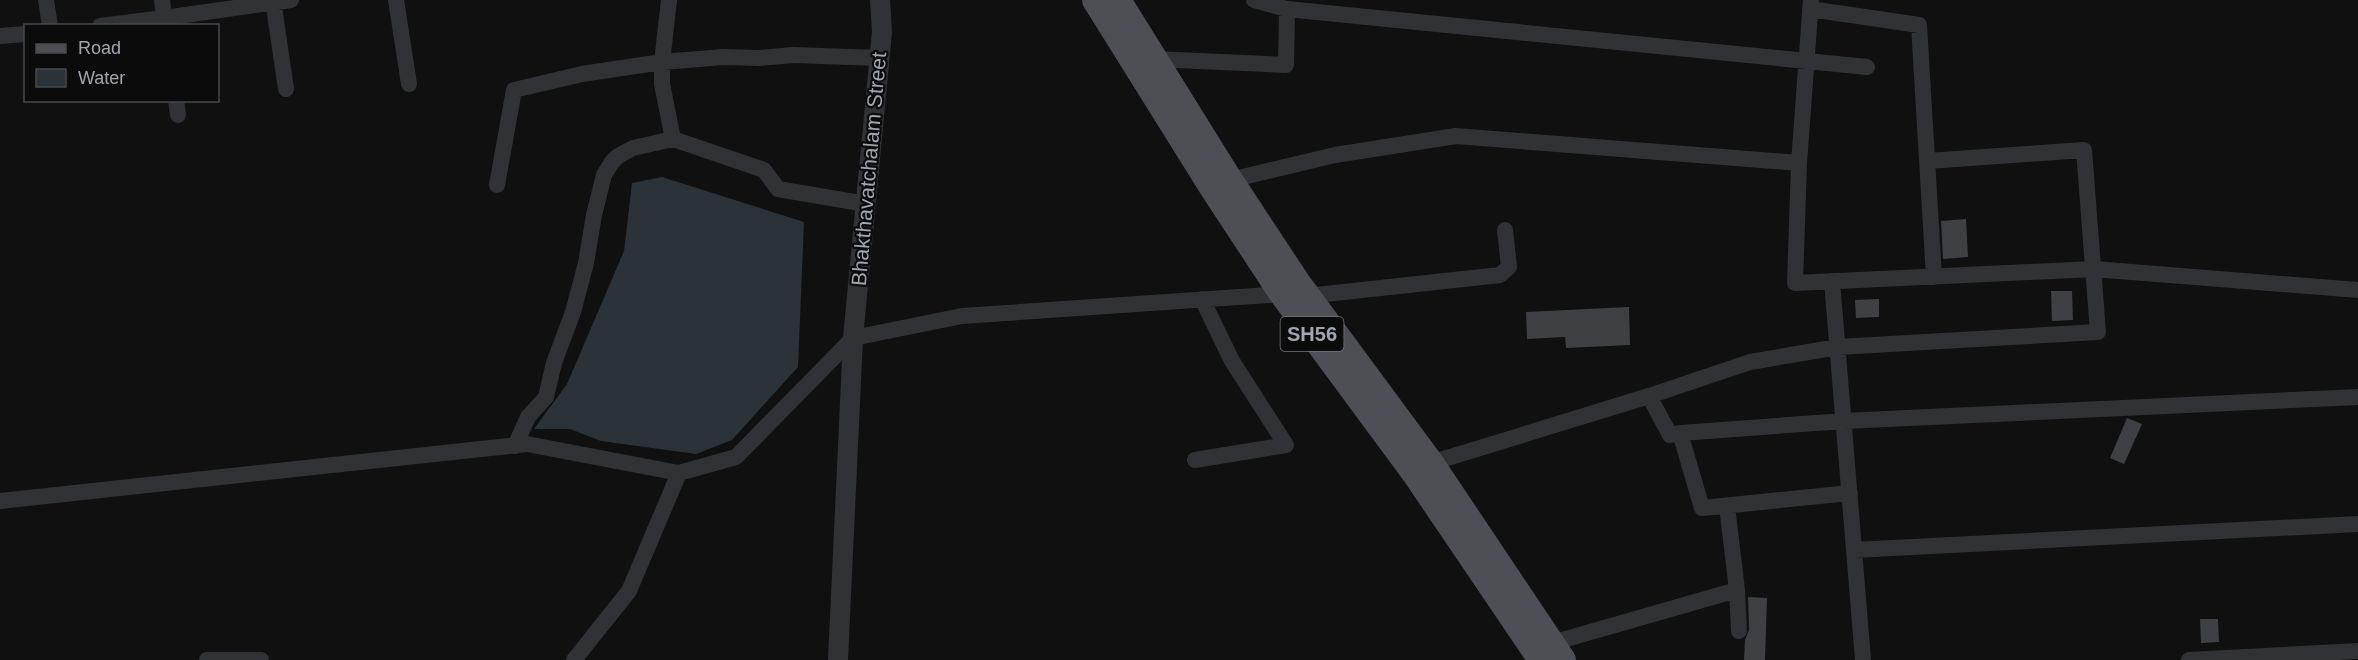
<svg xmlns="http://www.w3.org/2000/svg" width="2358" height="660" font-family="Helvetica,sans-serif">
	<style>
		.water { fill: #2b3238 }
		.building { fill: #3f4044 }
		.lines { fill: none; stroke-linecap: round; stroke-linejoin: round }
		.minor { stroke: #313235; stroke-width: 16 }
		.tertiary { stroke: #313235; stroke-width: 20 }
		.primary { stroke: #4d4f54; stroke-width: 26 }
		.labels { text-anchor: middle; stroke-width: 4.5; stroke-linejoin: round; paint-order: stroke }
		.shield { fill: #0b0b0c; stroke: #75787f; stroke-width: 1.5 }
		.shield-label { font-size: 20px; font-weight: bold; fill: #a2a6b0 }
		.street-label { font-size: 21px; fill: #a2a6b0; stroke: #0b0b0c }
	</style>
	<rect width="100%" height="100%" fill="#101011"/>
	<path class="water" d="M662,177l142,45 -6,145 -66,73 -36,14 -95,-13 -31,-12h-36l33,-45 57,-133 8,-68z"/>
	<path class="building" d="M1966,219l2,38 -25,2 -2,-38z
		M2051,291h21l1,29 -21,1z
		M1879,299v18l-23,1 -1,-18z
		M1629,307l1,38 -64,3 -1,-11 -38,2 -1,-27z
		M2127,418l15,6 -18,40 -14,-6z
		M1748,597l19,1 -2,62h-21l1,-20 4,-10z
		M2200,619h18l1,23 -18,1z"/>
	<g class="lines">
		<path class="minor" d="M46,0l4,26
			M162,0l2,18 127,-18
			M273,0l13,89
			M396,0l13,84
			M669,0l-7,62v22l11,55
			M1254,0l33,9
			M1811,0l-12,163 -4,120 299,-14 264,21
			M1810,9l109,16 15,252
			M100,26l64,-8 1,8
			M0,36l26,-2
			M1154,59l132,6 1,-56 580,58
			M176,100l2,15
			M1224,183l6,-3 105,-25 121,-19 343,27
			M497,185l17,-95 68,-16 80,-12 61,-5 36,1 34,-3 86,3
			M1832,281l31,379
			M1307,296l193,-21 9,-8 -4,-37
			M1649,396l21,39 10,-2 22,75 148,-15
			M1680,433l164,-12 514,-24
			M515,446l13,-29 18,-20 8,-34 19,-51 13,-49 8,-48 10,-40 8,-13 6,-6 15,-8 40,-9 91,31 14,19 88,15
			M1195,460l91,-15 -54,-84 -30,-62
			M1431,463l218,-67 101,-34 88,-15 260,-15 -14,-182 -157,11
			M0,501l527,-57 152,29 57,-16 117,-119 109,-22 320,-22
			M1854,550l504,-26
			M1737,590l2,41
			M1552,643l185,-53 -10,-84
			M207,660h54
			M574,660l55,-69 50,-118
			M2189,660l169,-9"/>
		<path class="tertiary" d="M838,660l15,-322 29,-306 -2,-32"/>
		<path class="primary" d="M1095,0l118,189 69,105 133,180 126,186
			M1118,0l112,180 68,103 133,180 132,197"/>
	</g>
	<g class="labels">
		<rect class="shield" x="1280.5" y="317" width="63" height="34" rx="4.5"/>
		<g class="shield-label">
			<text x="1312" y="341">SH56</text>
		</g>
		<g class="street-label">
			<text transform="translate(869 169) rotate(-85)" y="7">Bhakthavatchalam Street</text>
		</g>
	</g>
	<rect x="24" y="24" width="195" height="78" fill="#0b0b0c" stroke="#47494e" stroke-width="1.5"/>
	<rect x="36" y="44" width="30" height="9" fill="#4d4f54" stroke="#47494e" stroke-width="1.5"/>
	<text x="78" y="54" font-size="18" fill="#a2a6b0">Road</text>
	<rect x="36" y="69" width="30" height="18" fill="#2b3238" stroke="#47494e" stroke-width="1.5"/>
	<text x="78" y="84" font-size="18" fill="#a2a6b0">Water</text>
</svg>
